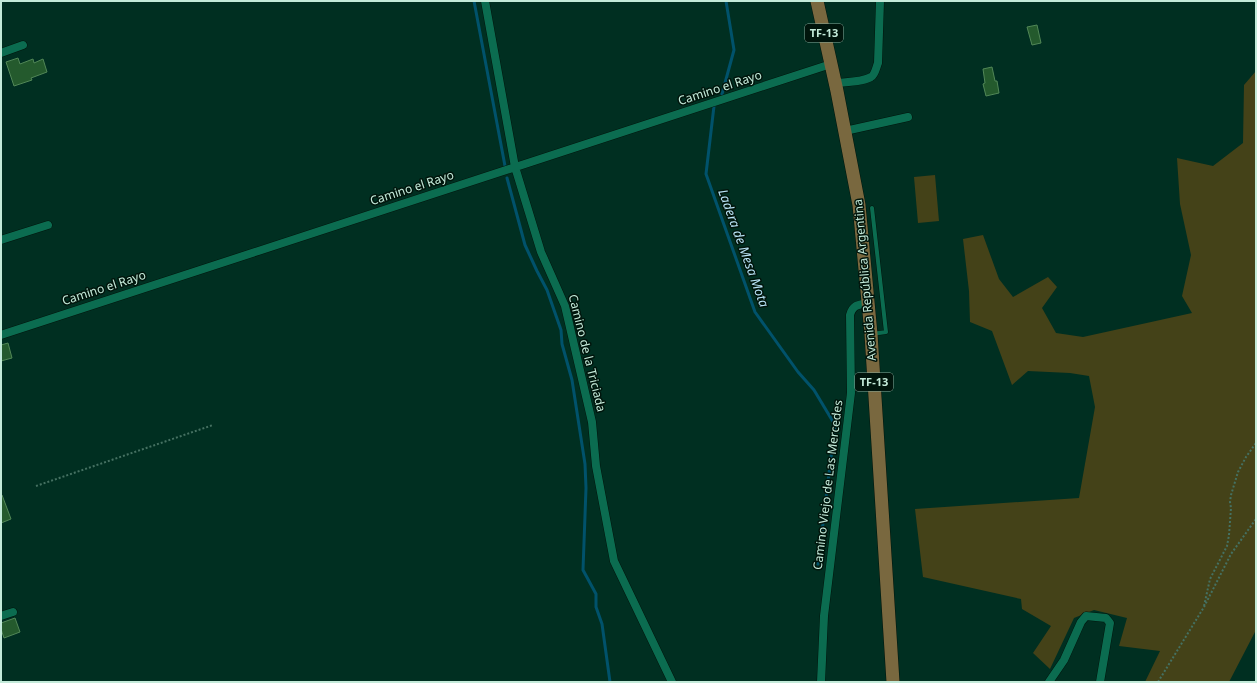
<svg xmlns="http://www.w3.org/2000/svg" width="1257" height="683" font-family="'Noto Sans',sans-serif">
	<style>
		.green { fill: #444218 }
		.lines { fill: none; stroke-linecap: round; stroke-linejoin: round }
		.stream { stroke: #00526b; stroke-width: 3 }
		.building { fill: #245a2d; stroke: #518757 }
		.lane-casing { stroke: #00150c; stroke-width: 5 }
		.street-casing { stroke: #00150c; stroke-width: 9 }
		.primary-casing { stroke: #00150c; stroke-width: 14 }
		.path { stroke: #457162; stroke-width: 2; stroke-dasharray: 2 2; stroke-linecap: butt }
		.lane { stroke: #0b6c50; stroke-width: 4 }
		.street { stroke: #0b6c50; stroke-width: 8 }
		.primary { stroke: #79683f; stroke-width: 13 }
		.labels { text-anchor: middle; stroke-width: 3; stroke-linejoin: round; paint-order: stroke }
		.shield { fill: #00150c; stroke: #88aa9c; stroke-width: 1 }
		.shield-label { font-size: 11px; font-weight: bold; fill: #c3ead9 }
		.street-label { font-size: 12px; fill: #c3ead9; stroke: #00150c }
		.water-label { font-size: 13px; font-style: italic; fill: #b8e3f6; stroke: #00150c }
	</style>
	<rect width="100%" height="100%" fill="#002f21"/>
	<path class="green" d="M1256,71v559l-27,52h-84l15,-31 -41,-5 8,-28 -33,-8 -20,8 -24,51 -17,-16 18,-27 -29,-17 -1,-10 -98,-22 -8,-68 164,-11 16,-91 -6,-31 -19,-3 -42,-2 -16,14 -20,-54 -22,-9 -1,-31 -6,-52 20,-4 16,44 14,18 35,-20 9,10 -15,21 14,25 27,4 109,-24 -10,-17 9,-41 -11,-51 -3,-46 36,8 30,-23 1,-58z
		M935,175l4,46 -21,2 -4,-46z"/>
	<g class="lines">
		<path class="stream" d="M474,1l31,165
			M722,94l12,-44 -8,-49
			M714,106l-8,68 49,138 43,60 16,18 21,35 -17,139
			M507,178l18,67 12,26 10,19 14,40 1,14 10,36 13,84 1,24 -3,82 13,24v13l6,17 8,58"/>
	</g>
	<path class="building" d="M1037,25l4,18 -9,2 -5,-18z
		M18,58l2,6 13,-5 1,4 9,-4 4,13 -16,6 1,2 -18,6 -8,-24z
		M992,67l3,14h2l2,12 -13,3 -3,-12 2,-1 -2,-14z
		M8,343l4,15 -11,3v-16z
		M1,495h1l9,24 -10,4z
		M15,618l5,14 -16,6 -3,-9v-6z"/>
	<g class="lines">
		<g class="lane-casing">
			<path id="lane" d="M872,208l14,124 -14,2"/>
		</g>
		<g class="street-casing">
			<path id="street" d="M485,1l30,166 26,85 24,54 27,116 4,44 18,95 58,121
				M1,53l22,-8
				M836,83c9,-1 27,-1 35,-6 4,-2 5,-9 7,-14l2,-62
				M845,131l63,-14
				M1,240l47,-15
				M1,335l830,-271
				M1,616l12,-4
				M821,682l3,-66 27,-223 -1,-78c3,-11 9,-10 18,-12
				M1049,682l15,-22 17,-38 5,-6 20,2 4,5 -10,59"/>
		</g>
		<g class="primary-casing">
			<path id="primary" d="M817,1l20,90 22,114 12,129 22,348"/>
		</g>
		<path class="path" d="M36,486l177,-61
			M1204,606l6,-27 17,-33 2,-11 2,-27 -1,-6 1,-7 7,-23 8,-15 10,-14
			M1158,682l46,-75 27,-53 25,-35"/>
		<use href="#lane" class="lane"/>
		<use href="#street" class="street"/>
		<use href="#primary" class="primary"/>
	</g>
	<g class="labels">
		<g class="shield">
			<rect x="805" y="24" width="38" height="18" rx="3"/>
			<rect x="855" y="373" width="38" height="18" rx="3"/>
		</g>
		<g class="shield-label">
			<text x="824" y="37">TF-13</text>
			<text x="874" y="386">TF-13</text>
		</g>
		<g class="street-label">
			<text transform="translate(720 88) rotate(-18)" y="4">Camino el Rayo</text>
			<text transform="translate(412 188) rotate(-18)" y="4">Camino el Rayo</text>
			<text transform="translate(865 280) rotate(-95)" y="4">Avenida República Argentina</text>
			<text transform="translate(104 288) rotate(-18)" y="4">Camino el Rayo</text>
			<text transform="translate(587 353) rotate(76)" y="4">Camino de la Triciada</text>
			<text transform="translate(828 485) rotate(-83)" y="4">Camino Viejo de Las Mercedes</text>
		</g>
		<g class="water-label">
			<text transform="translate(744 248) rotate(70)" y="5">Ladera de Mesa Mota</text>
		</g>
	</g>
	<rect width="1257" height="683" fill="none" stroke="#c3ead9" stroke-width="4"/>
</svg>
